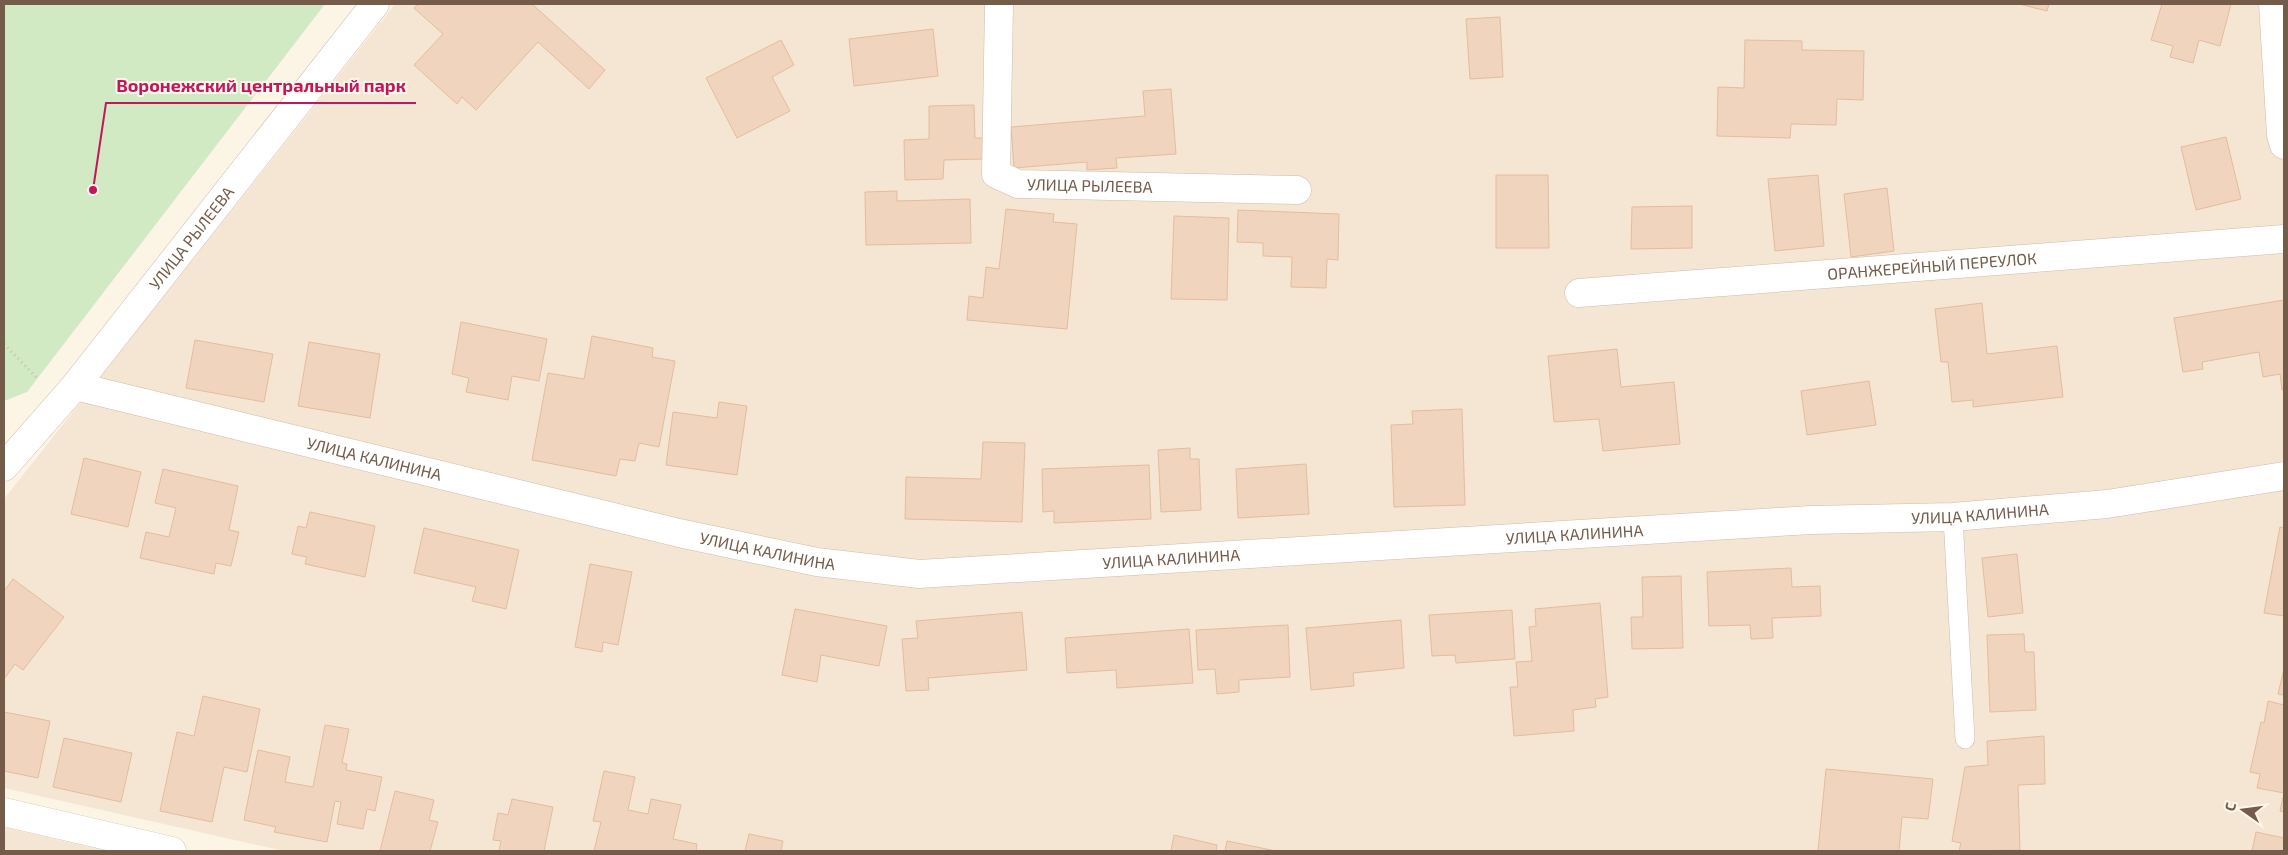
<svg xmlns="http://www.w3.org/2000/svg" width="2288" height="855" font-family="'Exo 2',sans-serif">
	<style>
		.residential { fill: #f4e6d3 }
		.green { fill: #d1eac3 }
		.building { fill: #f1d4bd; stroke: #e4bc9d }
		.lines { fill: none; stroke-linecap: round; stroke-linejoin: round }
		.service-casing { stroke: #cebcab; stroke-width: 20 }
		.minor-casing { stroke: #cebcab; stroke-width: 29 }
		.path { stroke: #d6b8a0; stroke-width: 3; stroke-dasharray: 1 4; stroke-linecap: butt }
		.service { stroke: #fff; stroke-width: 19 }
		.minor { stroke: #fff; stroke-width: 28 }
		.labels { text-anchor: middle; stroke-width: 4; stroke-linejoin: round; paint-order: stroke }
		.street-label { font-size: 16px; fill: #755b4a; stroke: #fff8eb }
		.leader { fill: none; stroke: #c2185b; stroke-width: 2 }
		.callout-dot { fill: #c2185b; stroke: #fff8eb; stroke-width: 2 }
		.callout-label { font-size: 18px; text-anchor: middle; font-weight: bold; fill: #c2185b; stroke: #fff8eb; stroke-width: 4; stroke-linejoin: round; paint-order: stroke }
	</style>
	<rect width="100%" height="100%" fill="#fcf4e5"/>
	<path class="residential" d="M395,4h1889v847h-2000l-280,-63v-289z
		M4,827l101,24h-101z"/>
	<path class="green" d="M4,4h321l-298,388 -23,9z"/>
	<path class="building" d="M418,4h114l73,66 -16,19 -51,-47 -62,68 -14,-13 -5,7 -43,-39 29,-31 -29,-26z
		M2019,4h30l-2,7z
		M2162,4h69l-11,42 -21,-6 -6,23 -23,-6 3,-11 -22,-6z
		M1500,17l3,60 -33,2 -4,-60z
		M933,29l5,47 -84,10 -5,-47z
		M781,40l13,25 -22,12 18,34 -53,27 -31,-60z
		M1745,40l57,1v9l62,1 -1,49 -26,-1 -1,26 -45,-1 -1,14 -73,-2 1,-49 26,1z
		M1171,89l5,65 -60,4 1,10 -30,2v-8l-73,6 -3,-41 134,-11 -2,-25z
		M974,105l1,33h8v21l-39,1 -1,19 -38,1 -1,-40 25,-1v-33z
		M2226,137l15,62 -45,11 -15,-63z
		M1496,175h52l1,73h-53z
		M1818,175l6,71 -49,5 -7,-72z
		M1887,188l7,63 -43,6 -7,-63z
		M897,191v10l73,-2 1,44 -105,2 -1,-53z
		M1692,206v42l-61,1 1,-42z
		M1006,209l48,5 -1,8 24,2 -10,105 -100,-9 2,-24 14,2 3,-31 13,2z
		M1238,210l101,4 -1,46 -11,-1 -1,29 -35,-1 1,-30 -29,-1v-13l-26,-1z
		M1174,216l55,2 -2,82 -56,-1z
		M2284,300v90h-2l-2,-16 -17,3 -4,-25 -57,10 1,7 -20,3 -9,-54z
		M1982,303l5,51 70,-8 6,51 -90,10v-7l-21,2 -4,-40h-7l-6,-53z
		M461,322l86,17 -8,42 -27,-5 -4,24 -42,-8 3,-14 -17,-4z
		M592,336l61,12 -1,9 23,4 -16,86 -20,-4 -4,18 -15,-2 -4,17 -84,-16 16,-87 36,6z
		M195,340l78,14 -9,48 -78,-14z
		M309,342l71,12 -10,64 -72,-12z
		M1617,349l4,38 53,-5 6,62 -77,7 -4,-32 -45,3 -6,-66z
		M1869,381l7,44 -69,10 -6,-44z
		M719,402l28,4 -10,69 -71,-10 7,-53 44,6z
		M1462,409l3,96 -71,2 -3,-82 22,-1 -1,-13z
		M983,442l42,1 -3,79 -117,-3 1,-42 75,2z
		M1190,448v11h9l2,51 -40,2 -3,-62z
		M84,458l57,14 -13,55 -57,-13z
		M1306,464l3,50 -71,4 -2,-49z
		M1149,465l2,54 -97,4v-12l-11,1 -1,-43z
		M163,469l75,17 -9,44 10,2 -8,34 -15,-3 -2,11 -74,-16 6,-26 23,5 7,-29 -21,-5z
		M310,512l65,14 -10,51 -60,-13 2,-7 -15,-3 6,-28 8,2z
		M2280,527l4,1v88l-20,-3z
		M424,528l95,22 -13,59 -34,-8 4,-14 -62,-14z
		M2017,554l6,59 -35,4 -6,-59z
		M590,564l42,8 -14,73 -15,-3 -1,10 -27,-5z
		M1791,568l1,19 28,-1 1,30 -49,2 1,20 -22,1 -1,-14 -41,1 -2,-54z
		M1681,576l2,72 -51,1 -1,-32h12l-1,-40z
		M13,579l51,38 -41,53 -8,-6 -11,15v-88z
		M1600,603l8,94 -13,2 1,8 -23,3 1,21 -60,5 -4,-49h8l-2,-25 16,-1 -3,-34 7,-1 -1,-17z
		M795,609l92,17 -8,40 -58,-11 -4,27 -35,-7z
		M1512,610l3,49 -59,4 -1,-8 -23,1 -3,-41z
		M1022,612l5,58 -99,8 1,12 -23,1 -4,-52 16,-1 -2,-17z
		M1401,620l3,48 -51,5 1,13 -43,4 -5,-62z
		M1288,625l2,52 -51,3v12l-22,2 -2,-25 -17,1 -2,-40z
		M1189,629l4,54 -76,5 -1,-18 -49,3 -2,-35z
		M2024,634l1,18h9l2,58 -46,2 -3,-77z
		M2284,669v26l-6,-1z
		M203,696l57,13 -13,63 -23,-5 -12,55 -52,-11 17,-79 17,4z
		M2268,701l16,4v107l-4,-1 4,-18 -27,-5 3,-14 -10,-2 11,-50 3,1z
		M4,712l46,9 -12,57 -34,-7z
		M325,725l24,4 -7,34 5,1 -1,6 36,7 -7,34 -8,-2 -4,20 -26,-5 4,-22 -6,-1 -8,41 -53,-10 2,-5 -32,-7 14,-70 32,7 -5,25 28,5z
		M2044,736l1,48 -27,1 2,65 -61,1 2,-8 -9,-2 13,-74 23,-2 -1,-24z
		M64,738l68,15 -11,49 -68,-15z
		M1826,769l107,10 -5,40 -26,-2 -3,34h-81z
		M604,771l31,6 -7,33 20,4 3,-15 30,6 -8,34 24,5 -1,7h-102l7,-29 -8,-1z
		M395,791l39,9 -5,20 9,2 -8,29h-50z
		M512,799l41,8 -9,44h-45l2,-10 -8,-1 5,-27 10,2z
		M2256,832l28,6v13h-32z
		M749,834l34,7 -2,10h-36z
		M1174,835l43,10 -1,6h-45z
		M1227,841l49,10h-51z"/>
	<g class="lines">
		<g class="service-casing">
			<path id="service" d="M1953,517l12,222"/>
		</g>
		<g class="minor-casing">
			<g id="minor">
				<path id="s1" d="M999,4l-3,170 22,10 279,6"/>
				<path d="M2273,4l8,131 3,10"/>
				<path id="s2" d="M1579,293l705,-54"/>
				<path id="s3" d="M75,386l604,147 138,29 102,12 892,-54 142,-3 154,-13 177,-28"/>
				<path id="s4" d="M4,467l71,-81 300,-382"/>
				<path d="M4,812l168,39"/>
			</g>
		</g>
		<path class="path" d="M4,344l34,35"/>
		<use href="#service" class="service"/>
		<use href="#minor" class="minor"/>
	</g>
	<g class="labels">
		<g class="street-label">
			<text dy="6" stroke="none"><textPath href="#s1" startOffset="266">УЛИЦА РЫЛЕЕВА</textPath></text>
			<text dy="6" stroke="none"><textPath href="#s4" startOffset="296">УЛИЦА РЫЛЕЕВА</textPath></text>
			<text dy="6" stroke="none"><textPath href="#s2" startOffset="354">ОРАНЖЕРЕЙНЫЙ ПЕРЕУЛОК</textPath></text>
			<text dy="6" stroke="none"><textPath href="#s3" startOffset="308">УЛИЦА КАЛИНИНА</textPath></text>
			<text dy="6" stroke="none"><textPath href="#s3" startOffset="1928">УЛИЦА КАЛИНИНА</textPath></text>
			<text dy="6" stroke="none"><textPath href="#s3" startOffset="1522">УЛИЦА КАЛИНИНА</textPath></text>
			<text dy="6" stroke="none"><textPath href="#s3" startOffset="712">УЛИЦА КАЛИНИНА</textPath></text>
			<text dy="6" stroke="none"><textPath href="#s3" startOffset="1118">УЛИЦА КАЛИНИНА</textPath></text>
		</g>
	</g>
	<path class="leader" d="M93 190L106 103H416"/>
	<circle class="callout-dot" cx="93" cy="190" r="5"/>
	<g class="callout-label">
		<text x="261" y="92">Воронежский центральный парк</text>
	</g>
	<rect width="2288" height="855" fill="none" stroke="#755b4a" stroke-width="10"/>
	<g transform="translate(2243 810) rotate(284)" stroke="#fff8eb" stroke-width="4" paint-order="stroke">
	<path d="M0-4L9 19L0 12L-9 19Z" fill="#755b4a"/>
	<text y="-8" font-size="14" font-weight="bold" text-anchor="middle" fill="#755b4a">С</text>
	</g>
</svg>
